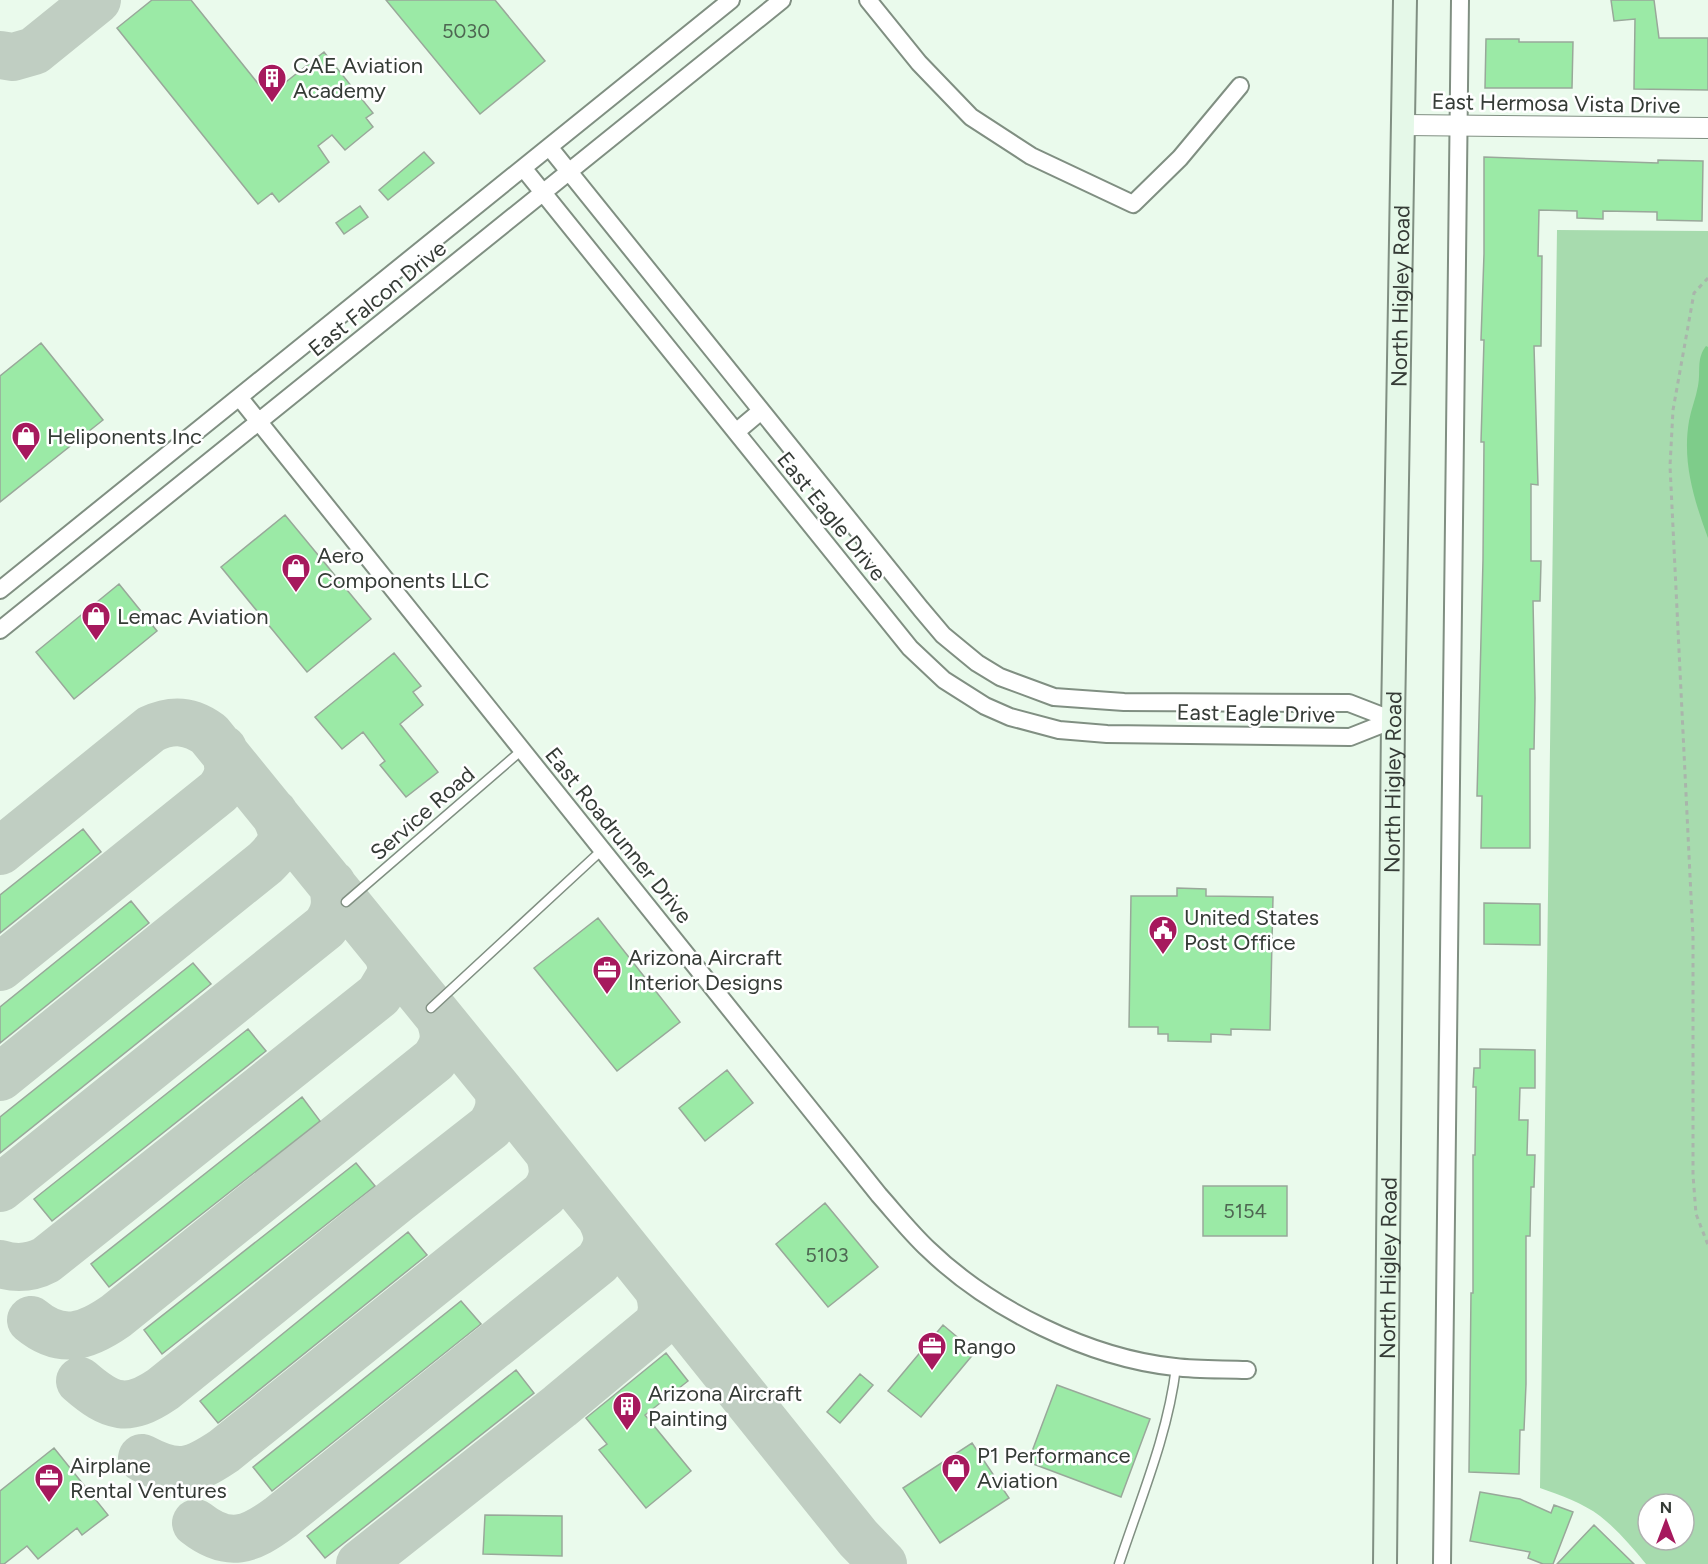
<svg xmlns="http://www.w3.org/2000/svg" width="1708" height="1564" font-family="Figtree,sans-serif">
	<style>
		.green { fill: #a7dbae; fill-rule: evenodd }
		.water { fill: #7ecc8a }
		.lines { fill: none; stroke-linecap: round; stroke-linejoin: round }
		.taxiway { stroke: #c0cec2; stroke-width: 48 }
		.building { fill: #9beaa6; stroke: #99a89a; stroke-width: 1.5 }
		.service-casing { stroke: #808f82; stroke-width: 11 }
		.minor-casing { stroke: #808f82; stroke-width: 20 }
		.tertiary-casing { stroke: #808f82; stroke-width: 22 }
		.secondary-casing { stroke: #808f82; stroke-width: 26 }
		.path { stroke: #a9b5ab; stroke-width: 3; stroke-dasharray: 4.5 4.5; stroke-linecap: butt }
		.service { stroke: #fff; stroke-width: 8 }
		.minor { stroke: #fff; stroke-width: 16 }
		.tertiary { stroke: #fff; stroke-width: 20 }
		.secondary { stroke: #e5f8e8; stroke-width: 22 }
		.labels { text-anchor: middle; stroke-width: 5; stroke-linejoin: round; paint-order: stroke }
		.number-label { font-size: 20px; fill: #4e6752 }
		.poi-label { font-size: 22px; fill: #353b36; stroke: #fff; text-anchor: start }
		.street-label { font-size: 22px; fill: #353b36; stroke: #fff }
	</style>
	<rect width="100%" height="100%" fill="#eafaec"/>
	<path class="green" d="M1557,230l151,1v1333h-62c-14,-17 -28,-34 -46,-48 -17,-13 -40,-21 -60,-28zM1648,1504h36v36h-36z"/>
	<path class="water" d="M1706,346l2,1v191c-14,-38 -26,-76 -19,-117 2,-12 7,-23 9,-35 3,-15 -2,-27 8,-40z"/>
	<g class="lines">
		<path class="taxiway" d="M0,55l13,2 21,-6 63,-51
			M0,851l151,-122c21,-10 39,-9 58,5l288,354 361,450 25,26
			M0,967l219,-176c11,-14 12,-25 4,-42
			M0,1077l265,-214c18,-18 22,-27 9,-50
			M0,1188l325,-261c11,-14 12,-26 7,-43
			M0,1264c16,5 31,4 46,-4l333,-265 12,-20v-13l-4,-9
			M31,1320c30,25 55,17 85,-4l318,-256c11,-15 12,-24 6,-41
			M80,1381c31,27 48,32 83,8l235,-190 92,-72c9,-13 12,-24 7,-39
			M142,1458c36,19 49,15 82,-7l320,-257c10,-13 11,-25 5,-41
			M196,1523c33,26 54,17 85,-6l317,-255c11,-15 12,-26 4,-42
			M360,1564l200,-158 96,-80c8,-12 7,-24 2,-37"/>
	</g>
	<path class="building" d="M152,0h39l77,96 56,-44 49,61 -7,5 7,9 -28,23 -13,-15 -14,11 11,16 -50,40 -7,-9 -14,11 -141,-176z
		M386,0h109l50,61 -65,53z
		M1611,0h43l5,38h49v52l-74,-1 1,-70 -21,2z
		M1486,39h33v3h54l-1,46h-87z
		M424,152l10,11 -46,37 -9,-10z
		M1484,157l174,6v-3l45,1 -1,60 -45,-1v-8l-54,-1v8l-26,-1v-7l-38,-1 -1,46h4l-1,90h-7l4,139 -7,-1v77h10l-1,40h-7l2,97 -1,51h-4v99h-49l1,-52h-5l6,-236 1,-118h-3l3,-102h-3l3,-86z
		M360,206l8,11 -24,17 -8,-11z
		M41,343l62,77 -103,82v-126z
		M285,515l86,104 -64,53 -86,-105z
		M119,584l38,47 -83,68 -38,-47z
		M394,653l27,33 -8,6 10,13 -23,19 38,48 -32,25 -26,-32 5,-4 -22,-29 -21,17 -27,-32z
		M83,829l18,23 -101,81v-38z
		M1177,888l29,1v7l67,1 -3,133 -39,-1v6l-20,-1v8l-43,-1v-7h-10v-7h-29l2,-131h46z
		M131,901l18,22 -149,120v-36z
		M1484,903l56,1v41l-56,-1z
		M598,918l82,104 -63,49 -83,-103z
		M193,963l18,21 -211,169v-36z
		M248,1029l18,22 -214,170 -18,-22z
		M1480,1049l55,1v38h-15l-1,32h9l-1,35h8l-1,32h-3l-1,49h-4v148l-2,46h-4l-1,44 -50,-2 2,-179h2v-138h2l1,-68h-3l1,-19h6z
		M727,1070l26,33 -48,38 -26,-33z
		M302,1097l18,24 -211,166 -18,-23z
		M356,1163l19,23 -213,168 -18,-24z
		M1203,1186h84v50h-84z
		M825,1203l53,64 -50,40 -52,-63z
		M408,1232l19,23 -209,168 -18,-22z
		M461,1301l20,23 -209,167 -19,-24z
		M943,1325l32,27 -54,65 -33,-26z
		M666,1353l22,28 -43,34 46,56 -45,37 -47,-58 8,-6 -21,-26z
		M516,1370l18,23 -209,165 -18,-22z
		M860,1374l13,11 -33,38 -13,-11z
		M1057,1385l93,34 -29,78 -93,-35z
		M972,1443l37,55 -69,45 -37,-55z
		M54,1448l54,67 -26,20 -5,-7 -39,31 -11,-13 -23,18h-4v-73z
		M1480,1492l40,7 31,14 3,-8 19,7 -20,52h-10l-15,-6 2,-6 -60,-11z
		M485,1515l77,1v40l-79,-2z
		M1594,1525l40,39h-77z"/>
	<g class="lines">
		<g class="service-casing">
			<path id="service" d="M346,902l176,-152
				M431,1008l171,-158
				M1119,1564c21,-64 49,-129 57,-197"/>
		</g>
		<g class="minor-casing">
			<path id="minor" d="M868,0l51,63 52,54 60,39 102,48 47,-46 60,-72
				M550,148l371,461 22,26 34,28 23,14 54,20 70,5 225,1 44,17
				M524,169l386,479 34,32 41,26 25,11 49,13 48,4 243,3 43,-17
				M239,397l640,798c16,18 31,37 49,54 62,60 161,109 247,118 23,3 48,2 72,3
				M736,432l25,-21
				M0,590l731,-590
				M0,630l782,-630
				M1442,1564l18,-1564"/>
		</g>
		<g class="tertiary-casing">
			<path id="tertiary" d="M1404,125l304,3"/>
		</g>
		<g class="secondary-casing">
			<g id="secondary">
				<path id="s1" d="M1385,1564l8,-844 12,-720"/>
			</g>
		</g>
		<path class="path" d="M1708,278l-14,15 -21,117 -3,56 23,471v238l3,39 12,31"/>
		<use href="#service" class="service"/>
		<use href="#minor" class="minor"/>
		<use href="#tertiary" class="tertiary"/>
		<use href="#secondary" class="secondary"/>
	</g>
	<defs>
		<g id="building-pin" transform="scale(1.5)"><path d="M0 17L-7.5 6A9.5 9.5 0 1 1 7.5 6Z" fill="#a6195d" stroke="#fff"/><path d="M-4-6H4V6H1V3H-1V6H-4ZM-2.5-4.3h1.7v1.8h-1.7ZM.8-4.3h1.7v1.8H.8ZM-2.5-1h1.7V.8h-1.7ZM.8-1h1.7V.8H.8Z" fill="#fff"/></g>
		<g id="shop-pin" transform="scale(1.5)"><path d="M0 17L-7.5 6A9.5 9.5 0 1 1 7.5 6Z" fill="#a6195d" stroke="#fff"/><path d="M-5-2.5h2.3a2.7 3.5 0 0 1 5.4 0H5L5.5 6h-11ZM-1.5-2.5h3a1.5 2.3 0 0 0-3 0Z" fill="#fff"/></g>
		<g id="civic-pin" transform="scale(1.5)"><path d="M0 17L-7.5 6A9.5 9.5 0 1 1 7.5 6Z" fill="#a6195d" stroke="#fff"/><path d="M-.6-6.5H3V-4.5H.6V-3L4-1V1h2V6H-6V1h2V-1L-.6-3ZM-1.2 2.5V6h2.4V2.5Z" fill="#fff"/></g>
		<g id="office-pin" transform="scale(1.5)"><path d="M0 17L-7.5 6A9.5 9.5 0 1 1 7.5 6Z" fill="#a6195d" stroke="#fff"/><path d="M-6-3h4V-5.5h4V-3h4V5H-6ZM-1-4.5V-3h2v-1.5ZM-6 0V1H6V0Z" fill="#fff"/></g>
	</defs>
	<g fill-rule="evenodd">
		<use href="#building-pin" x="272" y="78"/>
		<use href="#shop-pin" x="26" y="436"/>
		<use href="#shop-pin" x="296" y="568"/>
		<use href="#shop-pin" x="96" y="616"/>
		<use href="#civic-pin" x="1163" y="930"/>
		<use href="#office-pin" x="607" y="970"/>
		<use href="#office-pin" x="932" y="1346"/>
		<use href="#building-pin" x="627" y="1406"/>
		<use href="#shop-pin" x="956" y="1468"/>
		<use href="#office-pin" x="49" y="1478"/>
	</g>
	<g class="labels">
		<g class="number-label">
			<text x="466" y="38">5030</text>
			<text x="1245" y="1218">5154</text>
			<text x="827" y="1262">5103</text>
		</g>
		<g class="poi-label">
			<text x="293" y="73">CAE Aviation<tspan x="293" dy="25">Academy</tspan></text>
			<text x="47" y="444">Heliponents Inc</text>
			<text x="317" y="563">Aero<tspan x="317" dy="25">Components LLC</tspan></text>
			<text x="117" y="624">Lemac Aviation</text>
			<text x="1184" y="925">United States<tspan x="1184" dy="25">Post Office</tspan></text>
			<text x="628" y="965">Arizona Aircraft<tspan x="628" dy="25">Interior Designs</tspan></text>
			<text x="953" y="1354">Rango</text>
			<text x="648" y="1401">Arizona Aircraft<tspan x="648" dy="25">Painting</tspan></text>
			<text x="977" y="1463">P1 Performance<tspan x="977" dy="25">Aviation</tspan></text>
			<text x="70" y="1473">Airplane<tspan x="70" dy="25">Rental Ventures</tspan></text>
		</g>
		<g class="street-label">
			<text transform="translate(1556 103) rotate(1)" y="8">East Hermosa Vista Drive</text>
			<text dy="8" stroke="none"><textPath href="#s1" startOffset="1268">North Higley Road</textPath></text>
			<text transform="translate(377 298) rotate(-39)" y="8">East Falcon Drive</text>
			<text transform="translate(832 516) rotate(51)" y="8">East Eagle Drive</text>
			<text transform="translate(1256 713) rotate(1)" y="8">East Eagle Drive</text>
			<text dy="8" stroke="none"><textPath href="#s1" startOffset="782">North Higley Road</textPath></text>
			<text transform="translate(422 813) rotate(-41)" y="8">Service Road</text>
			<text transform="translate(619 835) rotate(51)" y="8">East Roadrunner Drive</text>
			<text dy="8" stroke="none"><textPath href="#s1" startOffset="296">North Higley Road</textPath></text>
		</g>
	</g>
	<g transform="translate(1666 1522)"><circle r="28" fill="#ffffff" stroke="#aeb1af" stroke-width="1.5"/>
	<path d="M0-4.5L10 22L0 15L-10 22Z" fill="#a6195d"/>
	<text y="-9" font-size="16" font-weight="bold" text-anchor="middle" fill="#353b36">N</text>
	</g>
</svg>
